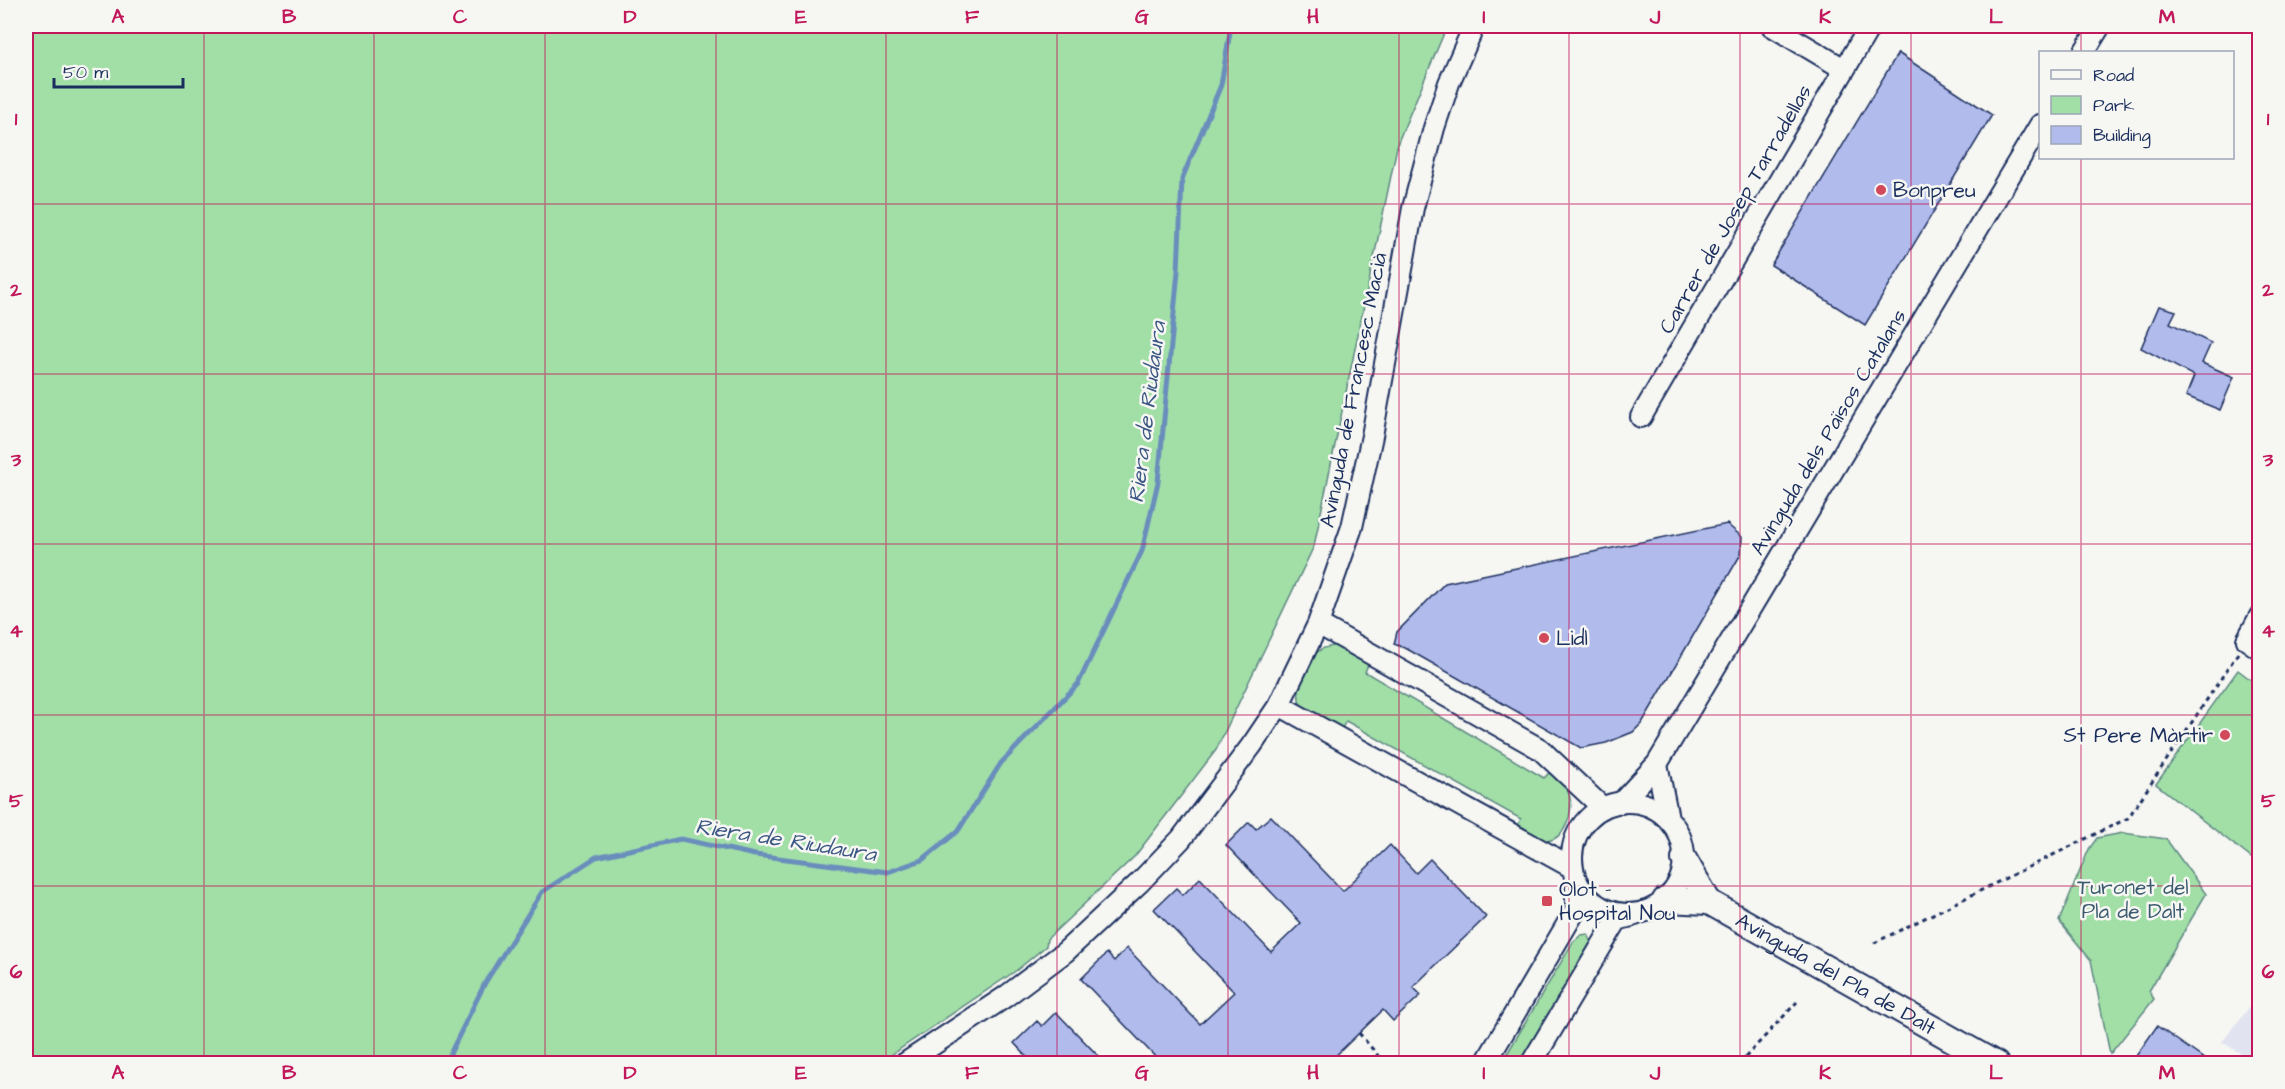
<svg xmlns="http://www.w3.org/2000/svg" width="2285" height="1089" font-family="'Architects Daughter',sans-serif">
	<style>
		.built { fill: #e1e4f0 }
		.green { fill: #a1dfa7; stroke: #5e8782; stroke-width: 1.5 }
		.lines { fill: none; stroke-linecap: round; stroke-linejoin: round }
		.stream { stroke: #6b8ebc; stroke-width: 5 }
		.building { fill: #b1bbec; stroke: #1b2f5e; stroke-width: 1.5 }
		.minor-casing { stroke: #1b2f5e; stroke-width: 24 }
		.tertiary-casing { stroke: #1b2f5e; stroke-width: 28 }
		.path { stroke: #1b2f5e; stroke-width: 3; stroke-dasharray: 4.5 4.5; stroke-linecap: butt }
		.minor { stroke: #f6f6f2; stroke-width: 20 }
		.tertiary { stroke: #f6f6f2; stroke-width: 24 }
		.grid { fill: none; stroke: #c2185b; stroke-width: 1.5; stroke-opacity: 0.55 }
		.poi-dot { fill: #d1495b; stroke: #f6f6f2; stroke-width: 2 }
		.labels { text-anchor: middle; stroke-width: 5; stroke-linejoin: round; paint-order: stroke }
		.poi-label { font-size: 21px; fill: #1b2f5e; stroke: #f6f6f2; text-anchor: start }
		.street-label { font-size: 21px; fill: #1b2f5e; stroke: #f6f6f2 }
		.park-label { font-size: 21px; fill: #3c5b70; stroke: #f6f6f2 }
		.water-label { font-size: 22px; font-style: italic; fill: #3c5785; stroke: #f6f6f2 }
		.neatline { fill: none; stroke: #c2185b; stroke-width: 2 }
		.grid-label { font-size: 20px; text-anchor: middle; font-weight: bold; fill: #c2185b }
	</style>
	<rect width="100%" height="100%" fill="#f6f6f2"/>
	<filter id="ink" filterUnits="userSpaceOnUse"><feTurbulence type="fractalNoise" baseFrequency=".0167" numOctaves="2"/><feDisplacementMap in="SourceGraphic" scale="12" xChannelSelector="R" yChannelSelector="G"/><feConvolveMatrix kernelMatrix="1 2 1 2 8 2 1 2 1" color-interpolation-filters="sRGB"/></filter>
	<g filter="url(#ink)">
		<path class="built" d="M2259,995l1,68 -3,1 -35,-22z"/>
		<path class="green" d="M26,26h1421l-49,116 -84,404 -98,204 -81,106 -88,83 -1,7 -29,24 -138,93h-853z
			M1333,646l8,1 28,15 -4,10 179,106 8,-8c6,8 13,15 17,24 6,17 -4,49 -27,47 -8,-1 -18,-8 -26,-12l5,-10 -175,-98 -5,9c-12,-7 -32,-14 -40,-25 -8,-13 7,-48 19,-55 4,-3 9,-3 13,-4z
			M2238,670l21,16v178l-103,-80z
			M2123,833l43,6 40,55 -57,97 5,8 -44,55 -19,-94 -32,-39 30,-72 8,-11z
			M1588,934l5,12 -70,117 -22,1 72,-122 8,-7z"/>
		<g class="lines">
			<path class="stream" d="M445,1064l40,-81 57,-91 54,-35 85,-18 74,16 133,17 34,-12 36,-29 43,-68 77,-79 64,-133 16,-69 20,-211 4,-92 39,-94 10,-59"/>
		</g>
		<path class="building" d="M1898,53l94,62 -127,210 -94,-60z
			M2159,306l17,5 -6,12 41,20 -9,20 32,14 -14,33 -34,-14 8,-20 -53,-28z
			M1727,524l15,13 -1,17 -99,169 -9,9 -27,11 -25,5 -174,-99 -13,-5 3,-12 48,-49z
			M1271,816l72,75 47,-46 26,28 14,-14 56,58 -73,70 8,8 -28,26 -10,-11 -56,54h-165l-81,-85 26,-26 7,8 13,-13 73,76 34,-32 -80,-83 22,-21 7,7 17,-17 71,74 30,-29 -75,-78 23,-23 7,7z
			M1056,1012l50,52h-72l-20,-21 23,-22 5,5z
			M2157,1026l54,38h-65l-10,-8z"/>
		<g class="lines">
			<g class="minor-casing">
				<path id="minor" d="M1772,26l72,43
					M2084,52l16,-26
					M1641,417l229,-391
					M2260,616l-13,24 13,9
					M1318,624l222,125 63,59
					M1279,705l294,163
					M1657,764l11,54
					M1572 858a56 56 0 1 1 112 0a56 56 0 1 1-112 0Z
					M1621,803l36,-39 383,-639
					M904,1064l101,-67 60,-45 74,-69 42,-44 71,-94 27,-40 39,-81 34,-97 20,-91 41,-228 21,-80 15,-45 25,-57
					M1485,1064l91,-155v-29
					M1531,1064l86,-144 18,-5"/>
			</g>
			<g class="tertiary-casing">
				<g id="tertiary">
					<path d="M1684,859l25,43"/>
					<path id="s1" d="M1665,900l44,2 287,162"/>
				</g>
			</g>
			<path class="path" d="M1874,943l254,-125 110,-165
				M1359,1033l26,31
				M1739,1064l58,-62"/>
			<use href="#minor" class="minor"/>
			<use href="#tertiary" class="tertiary"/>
		</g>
	</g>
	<path class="grid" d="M204,26v1038M374,26v1038M545,26v1038M716,26v1038M886,26v1038M1057,26v1038M1228,26v1038M1399,26v1038M1569,26v1038M1740,26v1038M1911,26v1038M2081,26v26M2081,158v906M26,204h2234M26,374h2234M26,544h2234M26,715h2234M26,886h2234"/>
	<g class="poi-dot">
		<circle cx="1881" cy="190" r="6"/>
		<circle cx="1544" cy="638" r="6"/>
		<circle cx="2225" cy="735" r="6"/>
		<rect x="1541" y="895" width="12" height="12" rx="3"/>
	</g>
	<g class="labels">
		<g class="poi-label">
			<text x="1893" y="197">Bonpreu</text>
			<text x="1556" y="645">Lidl</text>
			<text x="2213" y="742" text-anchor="end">St Pere Màrtir</text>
			<text x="1559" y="896">Olot -<tspan x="1559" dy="24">Hospital Nou</tspan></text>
		</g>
		<g class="street-label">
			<text transform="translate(1735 209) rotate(-60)" y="7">Carrer de Josep Tarradellas</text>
			<text transform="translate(1353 390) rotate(-79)" y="7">Avinguda de Francesc Macià</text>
			<text transform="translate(1828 432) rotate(-59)" y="7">Avinguda dels Països Catalans</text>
			<text dy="7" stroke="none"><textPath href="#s1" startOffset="190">Avinguda del Pla de Dalt</textPath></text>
		</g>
		<g class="park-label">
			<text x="2133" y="894">Turonet del<tspan x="2133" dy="24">Pla de Dalt</tspan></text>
		</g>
		<g class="water-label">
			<text transform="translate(1146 412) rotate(-83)" y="8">Riera de Riudaura</text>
			<text transform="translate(786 839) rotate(9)" y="8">Riera de Riudaura</text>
		</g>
	</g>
	<rect width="2285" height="1089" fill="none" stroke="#f6f6f2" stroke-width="66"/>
	<rect x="2039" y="51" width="195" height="108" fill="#f6f6f2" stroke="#9ea6b7" stroke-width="1.5"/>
	<rect x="2051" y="70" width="30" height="9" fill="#f6f6f2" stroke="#9ea6b7" stroke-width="1.5"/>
	<text x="2093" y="81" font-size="18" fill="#1b2f5e">Road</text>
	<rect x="2051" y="96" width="30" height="18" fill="#a1dfa7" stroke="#9ea6b7" stroke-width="1.5"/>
	<text x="2093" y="111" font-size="18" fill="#1b2f5e">Park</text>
	<rect x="2051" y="126" width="30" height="18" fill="#b1bbec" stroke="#9ea6b7" stroke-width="1.5"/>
	<text x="2093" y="141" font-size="18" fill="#1b2f5e">Building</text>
	<path d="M54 78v9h129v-9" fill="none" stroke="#1b2f5e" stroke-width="3"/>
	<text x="63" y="78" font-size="18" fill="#1b2f5e" stroke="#f6f6f2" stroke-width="4.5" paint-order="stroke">50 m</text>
	<rect x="33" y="33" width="2219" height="1023" class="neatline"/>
	<g class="grid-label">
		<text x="118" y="23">A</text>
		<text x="289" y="23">B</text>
		<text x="460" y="23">C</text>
		<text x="630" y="23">D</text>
		<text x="801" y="23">E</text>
		<text x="972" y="23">F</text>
		<text x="1142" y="23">G</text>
		<text x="1313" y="23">H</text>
		<text x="1484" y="23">I</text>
		<text x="1655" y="23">J</text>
		<text x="1825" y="23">K</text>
		<text x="1996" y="23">L</text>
		<text x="2167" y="23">M</text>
		<text x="16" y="125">1</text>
		<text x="2268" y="125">1</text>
		<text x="16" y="296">2</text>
		<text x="2268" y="296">2</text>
		<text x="16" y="466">3</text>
		<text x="2268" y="466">3</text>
		<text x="16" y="637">4</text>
		<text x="2268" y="637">4</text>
		<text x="16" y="807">5</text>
		<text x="2268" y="807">5</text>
		<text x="16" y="978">6</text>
		<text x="2268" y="978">6</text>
		<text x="118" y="1079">A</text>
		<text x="289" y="1079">B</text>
		<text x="460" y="1079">C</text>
		<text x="630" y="1079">D</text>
		<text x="801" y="1079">E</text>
		<text x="972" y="1079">F</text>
		<text x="1142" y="1079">G</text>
		<text x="1313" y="1079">H</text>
		<text x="1484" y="1079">I</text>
		<text x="1655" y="1079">J</text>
		<text x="1825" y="1079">K</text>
		<text x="1996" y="1079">L</text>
		<text x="2167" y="1079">M</text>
	</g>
</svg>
